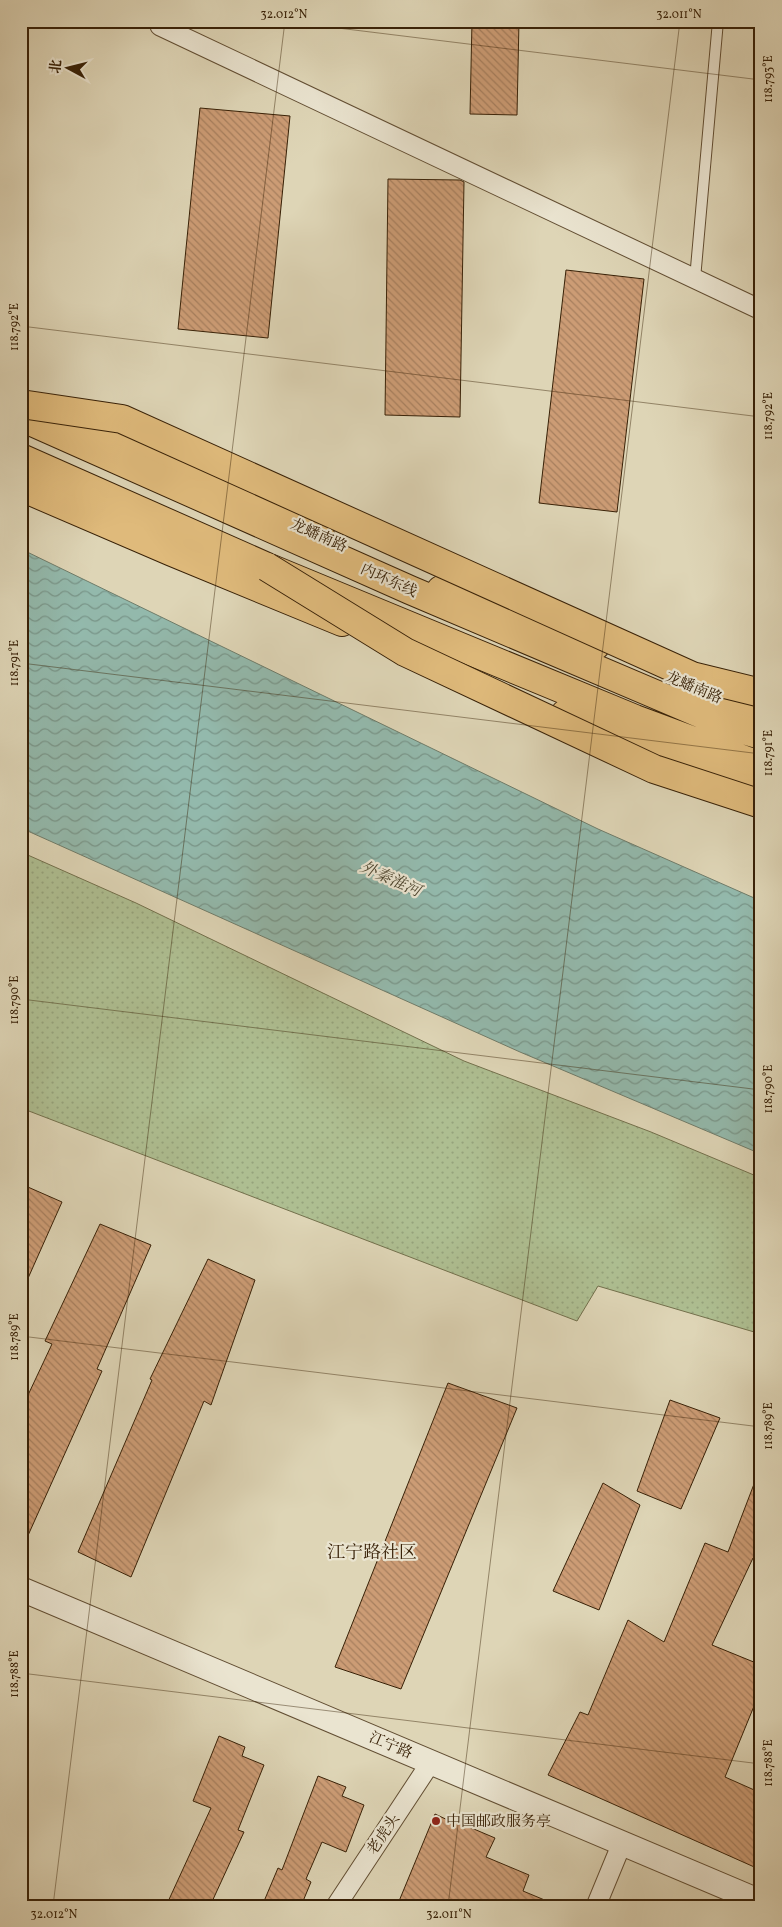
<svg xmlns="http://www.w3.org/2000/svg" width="782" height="1927" font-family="Vollkorn,'Noto Serif SC',serif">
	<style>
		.park { fill: url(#park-dots); stroke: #73704c }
		.water { fill: url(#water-waves); stroke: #6f7c6a }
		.building { fill: url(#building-back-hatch); stroke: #382107 }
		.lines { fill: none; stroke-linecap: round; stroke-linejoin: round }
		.service-casing { stroke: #624e33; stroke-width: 12 }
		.minor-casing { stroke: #624e33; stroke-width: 21 }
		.tertiary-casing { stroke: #624e33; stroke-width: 26 }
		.primary-casing { stroke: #382107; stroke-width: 30 }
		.trunk-casing { stroke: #382107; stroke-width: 30 }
		.service { stroke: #eae4d0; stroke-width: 10 }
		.minor { stroke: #eae4d0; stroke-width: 19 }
		.tertiary { stroke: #eae4d0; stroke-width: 24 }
		.primary { stroke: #dfba7b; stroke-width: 28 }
		.trunk { stroke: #dfba7b; stroke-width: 28 }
		.trunk-bridge-casing { stroke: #382107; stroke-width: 30; stroke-linecap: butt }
		.trunk-bridge { stroke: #dfba7b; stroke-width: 28 }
		.ticks { fill: none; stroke: #382107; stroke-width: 1; stroke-opacity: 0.45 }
		.poi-dot { fill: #8f2418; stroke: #eae4d0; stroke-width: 2 }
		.labels { text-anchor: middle; stroke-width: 4.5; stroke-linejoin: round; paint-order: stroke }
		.street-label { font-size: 15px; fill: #382107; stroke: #eae4d0 }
		.poi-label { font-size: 15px; fill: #382107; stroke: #eae4d0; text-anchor: start }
		.water-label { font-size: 16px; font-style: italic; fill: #4f4730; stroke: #eae4d0 }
		.quarter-label { font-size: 18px; fill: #382107; stroke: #eae4d0 }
		.neatline { fill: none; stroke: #382107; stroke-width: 2 }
		.ticks-label { font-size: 12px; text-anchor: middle; fill: #382107 }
	</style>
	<defs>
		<pattern id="park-dots" width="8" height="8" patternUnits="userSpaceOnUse" patternTransform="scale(1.25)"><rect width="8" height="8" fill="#aebe91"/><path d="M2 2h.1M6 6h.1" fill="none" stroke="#96a37c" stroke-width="1.8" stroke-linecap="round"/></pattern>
		<pattern id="water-waves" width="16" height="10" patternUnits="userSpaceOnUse" patternTransform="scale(1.25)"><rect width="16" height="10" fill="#93b9ac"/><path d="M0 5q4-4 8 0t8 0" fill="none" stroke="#79968a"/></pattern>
		<pattern id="building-back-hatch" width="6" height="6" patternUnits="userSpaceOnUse" patternTransform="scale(1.25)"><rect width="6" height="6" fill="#cc9c75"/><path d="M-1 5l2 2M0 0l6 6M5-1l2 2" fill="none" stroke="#a77f5e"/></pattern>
	</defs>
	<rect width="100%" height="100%" fill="#ded5b6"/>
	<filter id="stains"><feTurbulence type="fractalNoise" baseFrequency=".004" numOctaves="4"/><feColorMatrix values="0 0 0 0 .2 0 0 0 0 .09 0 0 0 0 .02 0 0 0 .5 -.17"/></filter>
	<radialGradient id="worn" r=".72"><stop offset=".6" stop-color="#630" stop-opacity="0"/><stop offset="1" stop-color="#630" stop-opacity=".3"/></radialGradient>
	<path class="park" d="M21,852l115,51 328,158 187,71 110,46v156l-163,-48 -21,35 -556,-213z"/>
	<path class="water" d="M21,549l577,280 163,72v253l-241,-102 -499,-224z"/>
	<path class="building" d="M472,21h47l-2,94 -47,-1z
		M200,108l90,8 -22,222 -90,-9z
		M388,179l72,1 4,2 -4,235 -75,-2z
		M566,270l78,9 -27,233 -78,-9z
		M21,1184l41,18 -41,92z
		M100,1224l51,21 -54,124 5,2 -81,180v-141l31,-66 -7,-3z
		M208,1259l47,21 -44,125 -7,-4 -73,176 -53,-25 74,-172 -2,-1z
		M448,1383l69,25 -116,281 -66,-22z
		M670,1400l50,18 -39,91 -44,-18z
		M759,1471h2v90l-8,-3 -41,87 49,20v24l-36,88 36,16v77l-213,-95 32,-63 8,3 40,-95 36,22 41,-99 23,9z
		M603,1483l37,22 -41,105 -46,-19z
		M219,1736l26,11 -3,9 22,9 -26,65 6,2 -34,74h-44l45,-98 -18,-7z
		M318,1776l28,11 -4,9 22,9 -18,47 -24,-10 -16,37 5,3 -10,24h-39l16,-38 4,2z
		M435,1814l19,9 1,-2 40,17 -9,19 43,18 -6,16 36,15h-162z"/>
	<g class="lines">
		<g class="service-casing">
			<path id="service" d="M695,279l23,-258"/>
		</g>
		<g class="minor-casing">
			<path id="minor" d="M159,21l1,5 601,284
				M336,1906l95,-144
				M596,1906l26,-63"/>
		</g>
		<g class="tertiary-casing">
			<path id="tertiary" d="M21,1589l740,313"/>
		</g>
		<g class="primary-casing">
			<path id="primary" d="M47,411l273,124
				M21,487l151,65 170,70
				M441,590l155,55
				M684,682l77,32
				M565,714l111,46 85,24"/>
		</g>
		<g class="trunk-casing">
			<path id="trunk" d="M21,417l389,173 320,136 31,9
				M21,458l246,109 368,152 126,47"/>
		</g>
		<use href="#service" class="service"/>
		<use href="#minor" class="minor"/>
		<use href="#tertiary" class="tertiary"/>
		<use href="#primary" class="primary"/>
		<use href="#trunk" class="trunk"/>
		<g class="trunk-bridge-casing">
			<path id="trunk-bridge" d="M21,404l101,15 570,257 69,17
				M267,567l138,85 249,117 107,35"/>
		</g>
		<use href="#trunk-bridge" class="trunk-bridge"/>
	</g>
	<path class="ticks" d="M281,21l480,59M21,326l740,91M21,663l740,91M21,999l740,91M21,1336l740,91M21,1673l740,91M53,1906l232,-1885M448,1906l232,-1885"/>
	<circle class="poi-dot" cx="436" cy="1821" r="5"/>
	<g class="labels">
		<g class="street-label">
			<text transform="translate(319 535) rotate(24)" y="5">龙蟠南路</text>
			<text transform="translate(389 580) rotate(24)" y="5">内环东线</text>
			<text transform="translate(694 687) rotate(23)" y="5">龙蟠南路</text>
			<text transform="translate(391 1745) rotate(23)" y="5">江宁路</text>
			<text transform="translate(383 1834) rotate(-56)" y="5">老虎头</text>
		</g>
		<g class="poi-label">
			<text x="446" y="1826">中国邮政服务亭</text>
		</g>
		<g class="water-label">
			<text transform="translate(391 878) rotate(24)" y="6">外秦淮河</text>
		</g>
		<g class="quarter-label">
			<text x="372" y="1558">江宁路社区</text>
		</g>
	</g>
	<rect width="782" height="1927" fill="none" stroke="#ded5b6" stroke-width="55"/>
	<g transform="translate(68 68) rotate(277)" stroke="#eae4d0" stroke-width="4" paint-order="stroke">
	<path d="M0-4L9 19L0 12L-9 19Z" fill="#382107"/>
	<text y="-8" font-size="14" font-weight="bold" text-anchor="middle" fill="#382107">北</text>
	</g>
	<rect x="28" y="28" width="726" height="1872" class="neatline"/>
	<g class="ticks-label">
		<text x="284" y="18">32.012°N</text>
		<text x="679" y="18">32.011°N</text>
		<text transform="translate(768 79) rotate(-90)" y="4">118.793°E</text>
		<text transform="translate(14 327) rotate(-90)" y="4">118.792°E</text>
		<text transform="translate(768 416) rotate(-90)" y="4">118.792°E</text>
		<text transform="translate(14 663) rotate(-90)" y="4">118.791°E</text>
		<text transform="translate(768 753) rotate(-90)" y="4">118.791°E</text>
		<text transform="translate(14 1000) rotate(-90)" y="4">118.790°E</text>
		<text transform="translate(768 1089) rotate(-90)" y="4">118.790°E</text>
		<text transform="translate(14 1337) rotate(-90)" y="4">118.789°E</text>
		<text transform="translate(768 1426) rotate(-90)" y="4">118.789°E</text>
		<text transform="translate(14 1674) rotate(-90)" y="4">118.788°E</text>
		<text transform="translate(768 1763) rotate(-90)" y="4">118.788°E</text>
		<text x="54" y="1918">32.012°N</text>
		<text x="449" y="1918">32.011°N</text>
	</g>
	<rect width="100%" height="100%" filter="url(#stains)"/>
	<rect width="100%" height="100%" fill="url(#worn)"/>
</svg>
